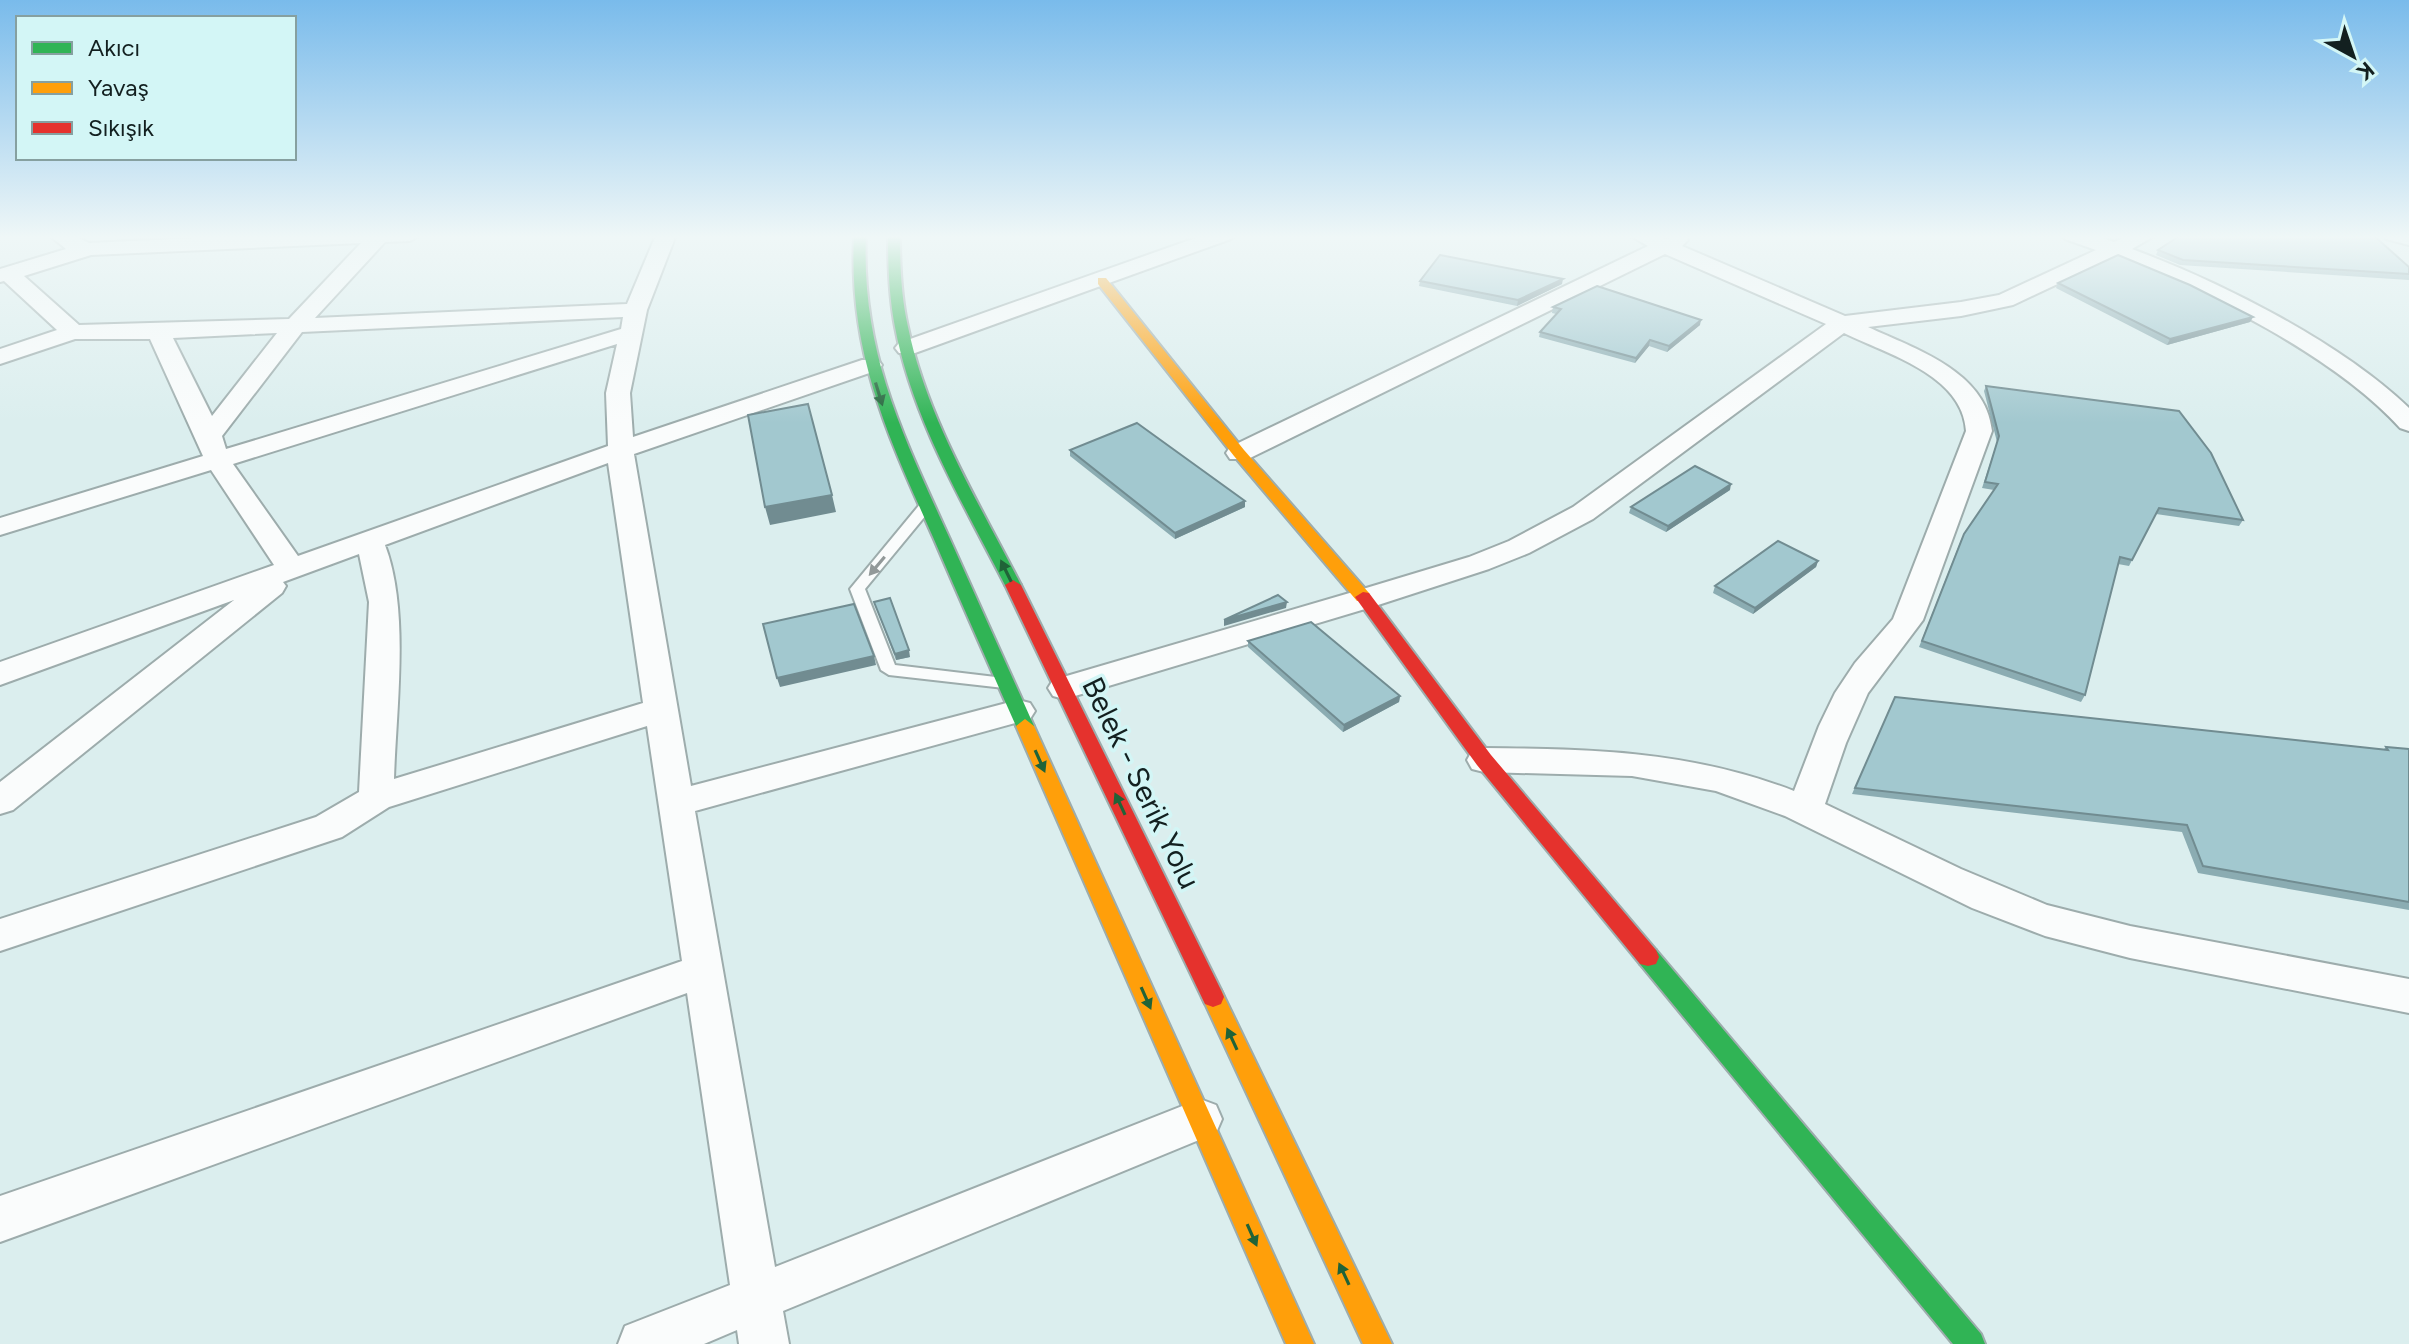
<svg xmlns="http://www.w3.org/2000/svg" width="2409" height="1344" font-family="Figtree,sans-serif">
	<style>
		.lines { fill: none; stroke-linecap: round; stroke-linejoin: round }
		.lane-casing { stroke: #9dacac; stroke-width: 4 }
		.street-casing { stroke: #9dacac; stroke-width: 4 }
		.fast-casing { stroke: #9dacac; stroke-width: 4 }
		.slow-casing { stroke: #9dacac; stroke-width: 4 }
		.jam-casing { stroke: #9dacac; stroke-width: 4 }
		.lane { fill: #fafcfc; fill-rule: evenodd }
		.street { fill: #fafcfc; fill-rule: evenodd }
		.fast { fill: #30b455; fill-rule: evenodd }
		.slow { fill: #ff9f0a; fill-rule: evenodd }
		.jam { fill: #e5322d; fill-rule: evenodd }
		.wall { fill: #8bacb2 }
		.shaded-wall { fill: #718c91 }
		.building { fill: #a2c8cf; stroke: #718c91; stroke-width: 2 }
		.oneway { fill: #206338 }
		.oneway2 { fill: #929999 }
		.labels { text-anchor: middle; stroke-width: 7; stroke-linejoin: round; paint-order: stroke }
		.street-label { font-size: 30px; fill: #132020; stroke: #d3f6f6 }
	</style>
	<rect width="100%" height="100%" fill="#dbeeee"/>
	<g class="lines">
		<g class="lane-casing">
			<path id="lane" d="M926,502l7,4 -2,3 -66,80 30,76 109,13 6,1 2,4 -2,4 -6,1 -115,-13 -8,-5 -31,-81 71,-86z"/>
		</g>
		<g class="street-casing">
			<path id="street" d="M49,235h24l16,8 175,-8h156l-10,6 -25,1 -70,76 312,-14 29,-69h20l-29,75 -17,83 3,44 229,-77h16l4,5 -4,5 -244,84 57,332 327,-86 12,3 5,8 -5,8 -335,92 80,456 425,-168 16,6 6,14 -6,14 -433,178 6,33h-50l-2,-14 -33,14h-86l7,-18 105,-41 -43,-292 -687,249v-46l682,-235 -35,-235 -258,81 -47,30 -342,114v-32l316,-102 43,-25 10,-190 -10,-48 -76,28 3,4 -4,7 -269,217 -13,4v-32l234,-182 -234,85v-23l274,-97 -63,-95 -211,65v-17l203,-62 -53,-117h-75l-75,25v-15l57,-19 -53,-49 -4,1v-13l66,-20zM361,243l-72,76 -210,6 -55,-49 67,-21zM623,317l-2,12 -395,120 -4,-13 80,-104zM277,333l-65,83 -39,-78zM617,344l-11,49 2,53 -310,110 -65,-92zM608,463l35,240 -249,76c2,-71 16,-168 -9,-234z
				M1204,235h30l-3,4 -316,114h-16l-4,-5 4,-5z
				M1629,235h28l8,4 20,-3 3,4 -6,6 163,70 116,-14 38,-7 97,-45 -31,-11 -3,-4h31l21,7 15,-7h27l-24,14c89,33 208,93 277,159v23l-9,-3c-64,-71 -195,-137 -285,-171l-102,48 -52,11 -93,11c47,22 118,44 124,104l-69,189 -55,73 -22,50 -21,61 136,65 86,36 83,21 279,53v34l-279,-55 -85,-22 -73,-28 -187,-92 -69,-25 -84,-15 -148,-4 -12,-3 -5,-9 5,-9 12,-3c110,1 206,3 310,43l25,-65 16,-33 20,-30 38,-44 73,-188c-3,-56 -79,-77 -122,-98l-251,186 -64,34 -40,16 -114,37 -300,90 -11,3 -11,-3 -5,-8 5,-8 300,-88 116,-35 40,-16 64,-34 253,-183 -161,-70 -417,205h-18l-4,-6 4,-6 418,-201z
				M2383,235h26v10l-23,-6z"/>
		</g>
		<g class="fast-casing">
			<path id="fast" d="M854,235h12c-5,116 36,199 83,302 28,63 57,126 85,189l-2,5 -7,2 -9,-7c-28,-63 -56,-126 -83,-189 -46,-103 -85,-186 -79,-302z
				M888,235h12c0,31 1,61 8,92 19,92 71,176 113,258l-2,4 -6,1 -8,-5c-42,-82 -93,-167 -110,-258 -6,-31 -7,-61 -7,-92z
				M1648,948l8,2 325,384 4,10h-32l-313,-380 -3,-7 3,-7z"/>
		</g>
		<g class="slow-casing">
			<path id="slow" d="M1098,278h8l138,172 125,143 2,4 -2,4h-12l-123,-145 -136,-172z
				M1025,719l9,7 280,618h-28l-270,-618z
				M1213,987l8,3 171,354h-29l-161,-347 3,-7z"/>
		</g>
		<g class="jam-casing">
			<path id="jam" d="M1013,580l8,5 200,405 3,7 -3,7 -8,3 -8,-3 -200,-419z
				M1363,592l6,1 122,162 165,195 3,7 -3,7 -8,2 -8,-2 -163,-199 -122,-168z"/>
		</g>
		<use href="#lane" class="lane"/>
		<use href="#street" class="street"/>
		<use href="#fast" class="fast"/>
		<use href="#slow" class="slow"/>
		<use href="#jam" class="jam"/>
	</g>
	<path class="wall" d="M2158,250l251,24v6l-229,-15 -24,-10z
		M1420,281l142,3 -45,22 -98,-20z
		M2058,283l195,34 -3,5 -83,23 -111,-57z
		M1553,307l147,18 -33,27 -18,-6 -14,17 -96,-26 1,-5 16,-18 -4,-1z
		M1986,386l257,134 -4,6 -83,-12 -27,52 -11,-2 -33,131 -4,7 -162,-55 42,-107 33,-50 -12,-2 15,-46 -13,-51z
		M1070,450l175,51v6l-70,32 -105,-83z
		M1730,490l-64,42 -37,-19 2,-6z
		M1818,561l-2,6 -63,47 -40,-21 2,-7z
		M874,602l36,55 -14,3z
		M1248,641l152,55 -1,6 -56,30 -95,-85z
		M1895,697l488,53 3,-3 23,2v161l-211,-37 -16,-41 -330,-38z"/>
	<path class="shaded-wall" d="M1563,279l-1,5 -45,22 1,-6z
		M2253,317l-3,5 -83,23 3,-6z
		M1701,320l-1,5 -33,27 2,-6z
		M1650,340l-1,6 -14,17 1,-5z
		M1731,484l-1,6 -64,42 2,-6z
		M832,495l4,17 -66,13 -5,-18z
		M1245,501v6l-70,32v-6z
		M1818,561l-2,6 -63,47 2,-6z
		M1287,602l-1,6 -62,18v-6z
		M909,650l1,7 -14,3 -1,-6z
		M874,656l2,9 -96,22 -3,-9z
		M1400,696l-1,6 -56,30 1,-7z"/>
	<path class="building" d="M2181,235h192l36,32v7l-226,-14 -25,-10z
		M1440,255l123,24 -45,21 -98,-19z
		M2118,255l72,30 63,32 -83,22 -112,-56z
		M1597,286l104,34 -32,26 -19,-6 -14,18 -96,-26 21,-23 -8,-2z
		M1986,386l193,25 32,42 32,67 -84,-12 -27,52 -12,-3 -35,138 -163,-54 42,-107 34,-50 -13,-2 14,-46z
		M808,404l24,91 -67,12 -17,-92z
		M1137,423l108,78 -70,32 -105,-83z
		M1695,466l36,18 -63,42 -37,-19z
		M1778,541l40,20 -63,47 -40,-22z
		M1278,595l9,7 -63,18z
		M890,598l19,52 -14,4 -21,-52z
		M854,604l20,52 -97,22 -14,-54z
		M1311,622l89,74 -56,29 -96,-84z
		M1895,697l493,53 -2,-3 23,2v153l-206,-36 -16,-41 -332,-37z"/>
	<defs><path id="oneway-solid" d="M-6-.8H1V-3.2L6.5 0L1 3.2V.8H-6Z" transform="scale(2)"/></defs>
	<g class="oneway">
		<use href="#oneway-solid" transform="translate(879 394) rotate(73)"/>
		<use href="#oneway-solid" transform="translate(1006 571) rotate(-116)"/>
		<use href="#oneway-solid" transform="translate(1040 761) rotate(66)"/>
		<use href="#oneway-solid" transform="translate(1120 804) rotate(-115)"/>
		<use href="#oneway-solid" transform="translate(1146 998) rotate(66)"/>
		<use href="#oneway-solid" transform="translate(1232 1039) rotate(-115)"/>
		<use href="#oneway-solid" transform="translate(1252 1235) rotate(66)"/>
		<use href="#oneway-solid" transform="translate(1344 1274) rotate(-115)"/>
	</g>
	<use class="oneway2" href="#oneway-solid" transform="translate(877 566) rotate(130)"/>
	<linearGradient id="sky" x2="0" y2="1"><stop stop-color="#79bbeb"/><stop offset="0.56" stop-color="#eff7f7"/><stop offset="1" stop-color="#eff7f7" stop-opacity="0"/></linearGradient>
	<rect width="2409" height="423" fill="url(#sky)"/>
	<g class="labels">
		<g class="street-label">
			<text transform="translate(1141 783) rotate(64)" y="10">Belek - Serik Yolu</text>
		</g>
	</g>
	<rect x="16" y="16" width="280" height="144" fill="#d3f6f6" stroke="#86a0a0" stroke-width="2"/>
	<rect x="32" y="42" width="40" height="12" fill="#30b455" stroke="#86a0a0" stroke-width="2"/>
	<text x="88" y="56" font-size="24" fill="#132020">Akıcı</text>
	<rect x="32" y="82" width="40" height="12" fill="#ff9f0a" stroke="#86a0a0" stroke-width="2"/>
	<text x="88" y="96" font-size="24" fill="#132020">Yavaş</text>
	<rect x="32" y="122" width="40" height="12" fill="#e5322d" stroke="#86a0a0" stroke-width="2"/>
	<text x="88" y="136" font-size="24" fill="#132020">Sıkışık</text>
	<g transform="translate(2353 56) rotate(140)" stroke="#d3f6f6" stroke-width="6" paint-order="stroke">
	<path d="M0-6L14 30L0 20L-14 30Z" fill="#132020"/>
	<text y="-12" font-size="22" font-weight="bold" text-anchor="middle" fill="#132020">K</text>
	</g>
</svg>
